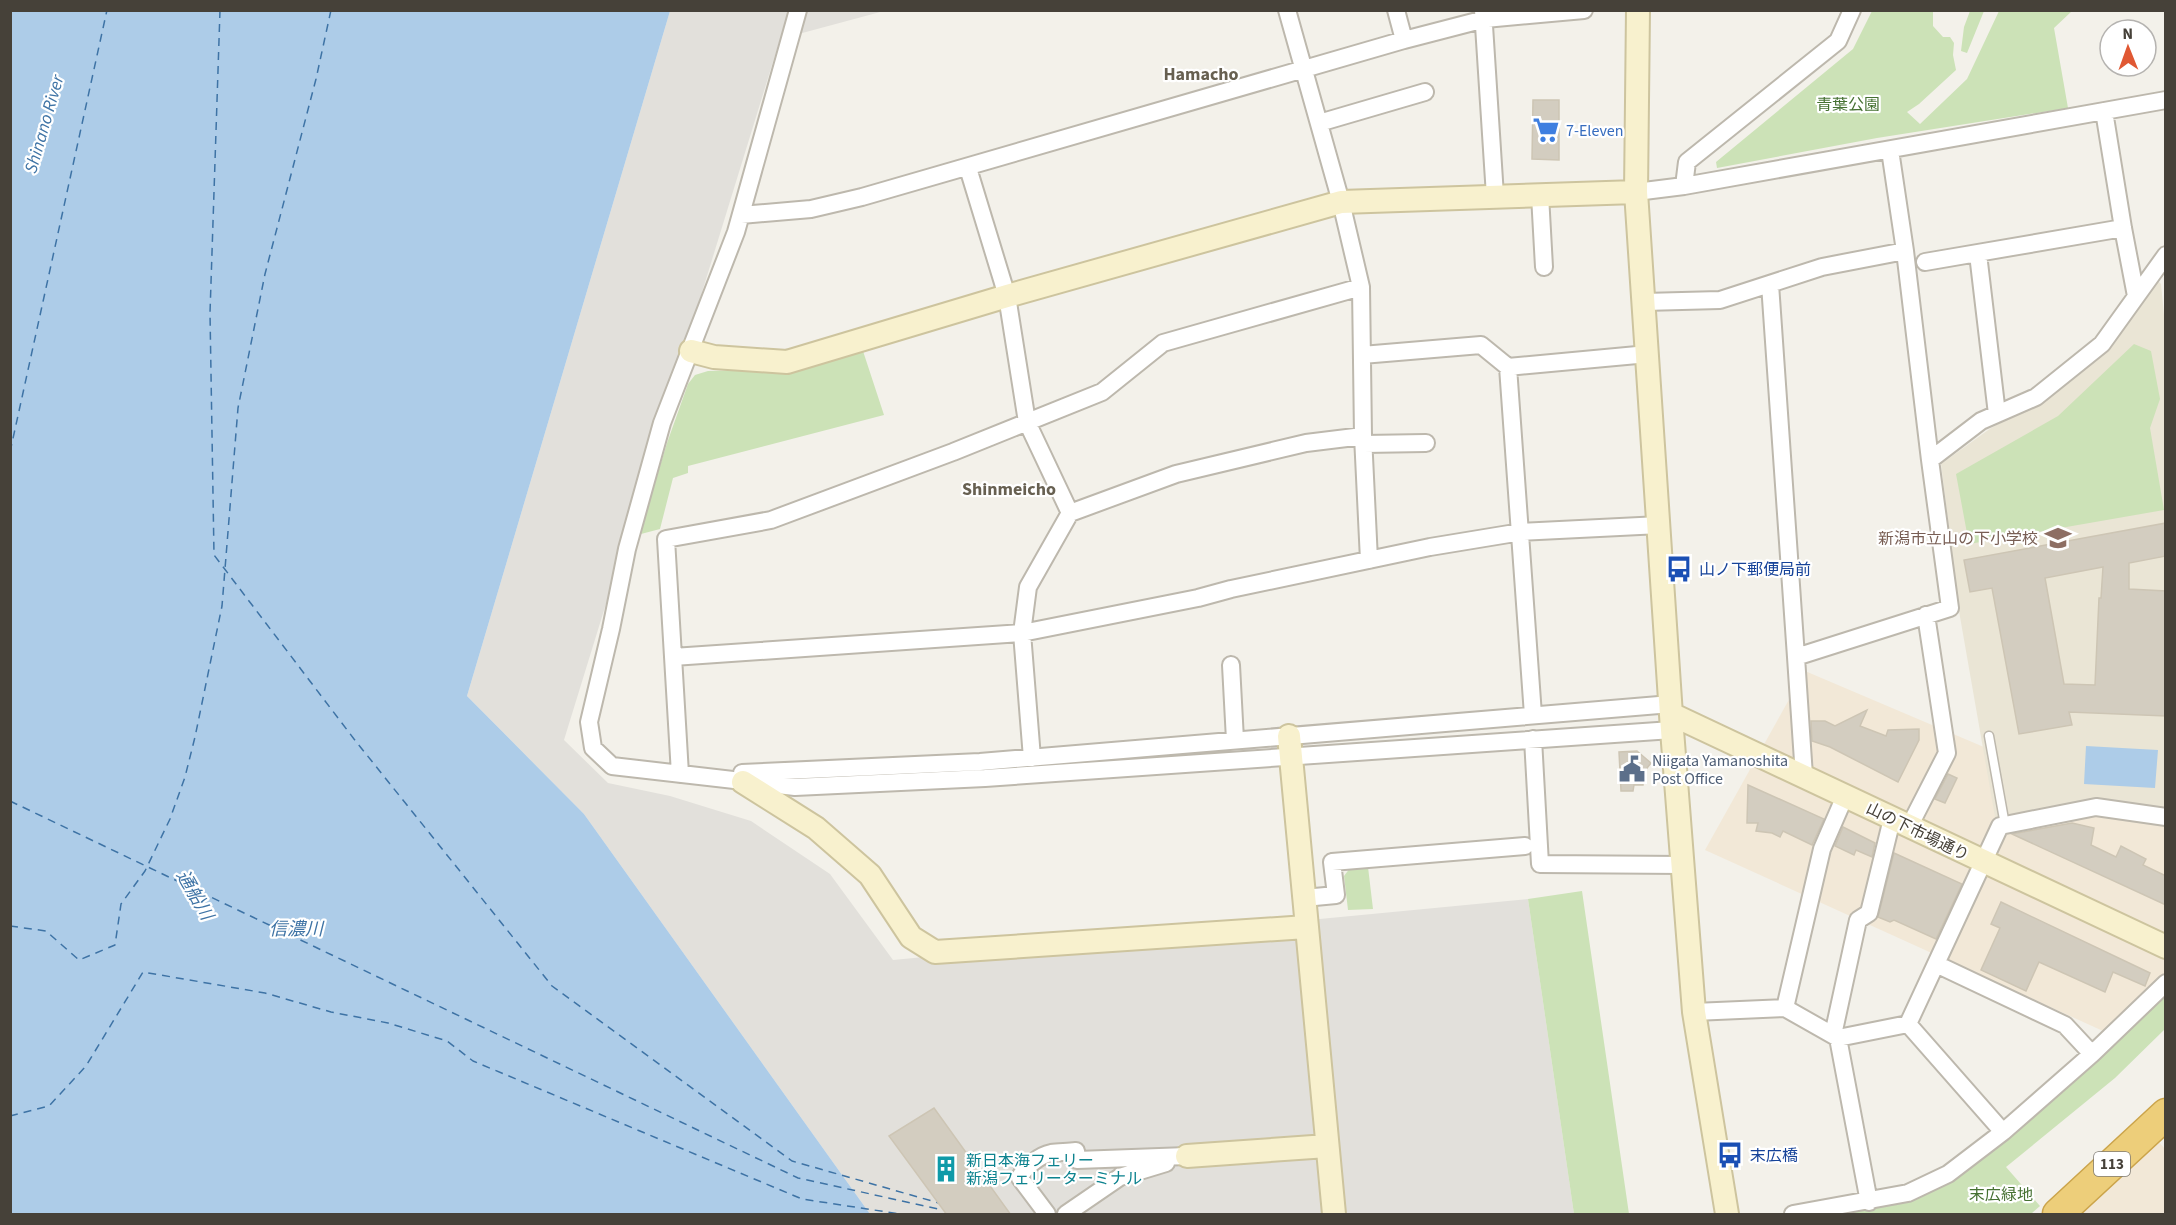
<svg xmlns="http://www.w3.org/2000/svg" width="2176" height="1225" font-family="'Source Sans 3','Noto Sans JP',sans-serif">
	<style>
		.commercial { fill: #f2e8d7 }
		.industrial { fill: #e2e0db }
		.education { fill: #eae5d5 }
		.green { fill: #cce2b7 }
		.water { fill: #adcce8 }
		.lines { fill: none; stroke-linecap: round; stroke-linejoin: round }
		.ferry { stroke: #3e73a5; stroke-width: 1.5; stroke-dasharray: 8 6; stroke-linecap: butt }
		.building { fill: #d3cdc0; stroke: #cdc5b4; stroke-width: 1.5; fill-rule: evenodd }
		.lane-casing { stroke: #bdb8ad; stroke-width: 11 }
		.street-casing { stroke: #bdb8ad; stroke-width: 20 }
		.secondary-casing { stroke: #cdc49e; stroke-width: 26 }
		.highway-casing { stroke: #cba44b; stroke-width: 33 }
		.lane { stroke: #fff; stroke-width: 8 }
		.street { stroke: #fff; stroke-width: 16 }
		.secondary { stroke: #f8f1ce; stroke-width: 22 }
		.highway { stroke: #edce7a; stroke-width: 30 }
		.labels { text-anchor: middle; stroke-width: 4.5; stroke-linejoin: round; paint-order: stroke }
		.shield { fill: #fff; stroke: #7e7a74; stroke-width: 1.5 }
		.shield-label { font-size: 15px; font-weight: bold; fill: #464139 }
		.park-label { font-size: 16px; fill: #467132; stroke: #fff }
		.shop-label { font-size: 16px; fill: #366cbe; stroke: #fff; text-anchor: start }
		.education-label { font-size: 16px; fill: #785e54; stroke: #fff; text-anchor: end }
		.transit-label { font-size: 16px; fill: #164399; stroke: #fff; text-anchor: start }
		.service-label { font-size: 16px; fill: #4e5e75; stroke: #fff; text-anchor: start }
		.street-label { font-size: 16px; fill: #464139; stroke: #fff }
		.culture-label { font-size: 16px; fill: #0d838f; stroke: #fff; text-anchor: start }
		.neighbourhood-label { font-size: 18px; font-weight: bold; fill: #676051; stroke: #fff }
		.water-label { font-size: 18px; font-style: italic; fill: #3e73a5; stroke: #fff }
	</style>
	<rect width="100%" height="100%" fill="#f3f1ea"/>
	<path class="commercial" d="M1805,671l360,153v154l-62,53 -398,-181z
		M2158,1141l7,8v65h-88z"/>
	<path class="industrial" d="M670,11h214l-104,28 -216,701 44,43 62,13 81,25 79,53 63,86 635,-61 46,315h-704l-286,-400 -117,-118z"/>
	<path class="education" d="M2158,281l3,3 5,52 -1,473 -67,-11 -103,19 -36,-206 -18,-147 50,-36 50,-27 70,-53z"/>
	<path class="green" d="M1872,11h61v15l10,11h7l4,6 -1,12 3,15 -37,34 -12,8 13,12 47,-45 32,-68h73l-18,17 14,80 -191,30 -160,30 -1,-6 137,-113z
		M1970,11h14l-17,42 -6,-2 3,-24z
		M2134,344l17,7 9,48 -10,29 14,82 -195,34 -13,-70 102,-58z
		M862,348l22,67 -196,51v7l-15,5 -13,51 -19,5 12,-45 14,-46 21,-59 7,-9 13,-4 77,-2z
		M1368,867l5,42 -25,1 -4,-34 6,-8z
		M1582,891l47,323h-55l-46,-315z
		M2165,983v46l-50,49 -109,89 34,39 -9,8h-238l155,-40z"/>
	<path class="water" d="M10,11h660l-203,685 117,118 286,400h-859z
		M2086,746l72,4 -3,38 -71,-4z"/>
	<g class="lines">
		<path class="ferry" d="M220,10l-10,303 4,242 140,184 198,247 240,175 147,42
			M10,452l97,-442
			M10,801l788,377 145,32
			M10,926l36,5 33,29 36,-15 6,-41 24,-33 25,-52 15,-42 10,-40 27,-131 16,-198 27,-134 51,-195 15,-69
			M10,1116l39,-10 37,-40 57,-94 122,21 66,19 57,11 59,18 26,20 329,138 98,15"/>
	</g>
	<path class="building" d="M1533,100h26v60l-27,-1z
		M2166,523v33l-37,7v26l37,2v125l-97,-4 3,13 -53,9 -27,-146 -22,4 -6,-32zM2103,567l-2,31h-2l-4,87 -31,-1 -19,-106z
		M1867,710l-7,16 26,10 2,-6 31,-1v11l-21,42 -68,-35 -18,-6 -1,-20h14l10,5z
		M1637,751l14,12 -8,10v12h-9l-1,6h-12l-2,-39z
		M1948,774l9,4 -12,25 -10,-4z
		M1748,785l76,34 -12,26 -29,-14 -3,6 -8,-4 -16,-2 2,-8h-11z
		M2072,823l22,5 -3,17 25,12 5,-11 25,13 -3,6 23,11v29l-154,-71z
		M1843,827l32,16 -3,14 -16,-7 -2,5 -19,-9z
		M1894,853l68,31 -26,55 -42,-19 -4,2 -12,-5z
		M2001,902l149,71 -5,13 -32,-14 -8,20 -66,-30 -13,29 -45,-21 19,-42 -9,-4z
		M934,1108l77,107h-64l-58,-79z"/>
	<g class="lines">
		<g class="lane-casing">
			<path id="lane" d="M1989,736l16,89"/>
		</g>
		<g class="street-casing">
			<path id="street" d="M798,10l-62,222 -74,191 -35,126 -16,80 -22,93 4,26 19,18 183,21 190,-9 687,-48
				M1287,10l54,192 20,85 2,149 6,124
				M1396,10l8,30
				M1483,10l12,186
				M2104,111l19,117 13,68
				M1319,123l106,-31
				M1890,150l15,101 25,209
				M968,168l39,128 20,126 43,91
				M1684,186l3,-24 151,-121 14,-31
				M1636,192l48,-6 482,-86
				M1540,195l4,72
				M741,215l70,-6 51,-12 542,-157 81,-21 99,-9
				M1978,254l19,160
				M1925,262l198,-34
				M1770,284l26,373
				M1644,302l76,-2 102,-33 83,-16
				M1362,355l119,-10 27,22 140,-13
				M1508,367l25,348
				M1364,444l62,-1
				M673,657l349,-24 176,-35 33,-9 199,-42 91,-15 139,-7
				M1231,665l4,75
				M1533,739l7,125 144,1
				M1032,758l-10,-125 6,-46 42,-74 106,-39 130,-31 57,-7
				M742,773l238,-11 691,-58
				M680,774l-14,-235 105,-19 182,-68 149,-60 61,-49 198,-56
				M1804,776l-8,-119 154,-49 -20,-148 51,-39 55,-24 66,-53 64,-89
				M1909,827l38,-74 -21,-138
				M1304,898l32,-3 -4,-33 193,-16
				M1936,964l129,61 27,29
				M1785,1008l37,-159 23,-53
				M1694,1012l91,-4 53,30 70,-14 92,-198 96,-19 70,10
				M1908,1024l95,108
				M1833,1035l25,-115 11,-7 23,-94
				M1838,1038l31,164
				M1047,1214l-27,-36c3,-10 20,-23 31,-25 8,-1 17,-1 25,-2l1,9 110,-4
				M1066,1214l54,-37 46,-14
				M1793,1214l115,-21 40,-19 55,-42 89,-78 74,-71"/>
		</g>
		<g class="secondary-casing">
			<path id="secondary" d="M1638,10l-2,182 36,538 22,282 33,202
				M691,351l23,6 73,5 220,-66 334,-94 295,-10
				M1671,714l495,233
				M1289,736l45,478
				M743,782l73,46 54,47 41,62 24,15 371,-25
				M1187,1156l140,-10"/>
		</g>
		<g class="highway-casing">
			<path id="highway" d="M2058,1214l108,-100"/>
		</g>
		<use href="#lane" class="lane"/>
		<use href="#street" class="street"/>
		<use href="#secondary" class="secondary"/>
		<use href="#highway" class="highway"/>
	</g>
	<defs>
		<g id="supermarket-bare" transform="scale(2.07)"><path d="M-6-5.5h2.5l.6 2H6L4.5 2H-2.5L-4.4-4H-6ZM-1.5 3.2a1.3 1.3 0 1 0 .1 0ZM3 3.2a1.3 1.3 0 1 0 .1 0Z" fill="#3f7fe0" stroke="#fff" stroke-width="2.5" paint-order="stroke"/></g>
		<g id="school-bare" transform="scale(2.07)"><path d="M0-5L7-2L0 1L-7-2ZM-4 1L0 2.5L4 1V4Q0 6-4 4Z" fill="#8d6e63" stroke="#fff" stroke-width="2.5" paint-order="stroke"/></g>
		<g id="bus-bare" transform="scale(2.07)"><path d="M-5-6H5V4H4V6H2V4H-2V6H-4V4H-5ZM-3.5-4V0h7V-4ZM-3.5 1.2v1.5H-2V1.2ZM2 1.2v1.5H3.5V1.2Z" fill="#1a4fb4" stroke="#fff" stroke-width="2.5" paint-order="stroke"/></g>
		<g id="civic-bare" transform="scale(2.07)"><path d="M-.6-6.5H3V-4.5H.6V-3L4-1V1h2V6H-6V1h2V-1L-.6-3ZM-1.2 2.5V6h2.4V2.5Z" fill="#5c6f8a" stroke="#fff" stroke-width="2.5" paint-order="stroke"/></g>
		<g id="building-bare" transform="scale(2.07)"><path d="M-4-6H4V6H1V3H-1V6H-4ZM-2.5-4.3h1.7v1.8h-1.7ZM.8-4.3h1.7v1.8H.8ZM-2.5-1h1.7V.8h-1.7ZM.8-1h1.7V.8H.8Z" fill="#0f9aa8" stroke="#fff" stroke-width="2.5" paint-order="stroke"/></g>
	</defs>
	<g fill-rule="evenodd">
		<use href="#supermarket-bare" x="1546" y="130"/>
		<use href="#school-bare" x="2058" y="538"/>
		<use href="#bus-bare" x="1679" y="569"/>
		<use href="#civic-bare" x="1632" y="769"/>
		<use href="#bus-bare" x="1730" y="1155"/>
		<use href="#building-bare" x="946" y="1169"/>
	</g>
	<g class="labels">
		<rect class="shield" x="2094" y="1152" width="36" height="24" rx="4.5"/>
		<g class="shield-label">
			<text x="2112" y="1169">113</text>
		</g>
		<g class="park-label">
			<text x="1848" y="110">青葉公園</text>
			<text x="2001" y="1200">末広緑地</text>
		</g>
		<g class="shop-label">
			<text x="1566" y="136">7-Eleven</text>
		</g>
		<g class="education-label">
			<text x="2038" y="544">新潟市立山の下小学校</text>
		</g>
		<g class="transit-label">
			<text x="1699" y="575">山ノ下郵便局前</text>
			<text x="1750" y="1161">末広橋</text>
		</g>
		<g class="service-label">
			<text x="1652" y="766">Niigata Yamanoshita<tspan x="1652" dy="18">Post Office</tspan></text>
		</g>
		<g class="street-label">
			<text transform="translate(1918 831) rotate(26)" y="6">山の下市場通り</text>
		</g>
		<g class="culture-label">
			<text x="966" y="1166">新日本海フェリー<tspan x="966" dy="18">新潟フェリーターミナル</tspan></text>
		</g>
		<g class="neighbourhood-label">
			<text x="1201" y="80">Hamacho</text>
			<text x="1009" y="495">Shinmeicho</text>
		</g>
		<g class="water-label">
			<text transform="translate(44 124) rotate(-74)" y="6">Shinano River</text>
			<text transform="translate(195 895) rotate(60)" y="6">通船川</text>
			<text x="296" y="935">信濃川</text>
		</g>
	</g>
	<rect width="2176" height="1225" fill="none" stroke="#464139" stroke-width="24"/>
	<g transform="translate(2128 48) rotate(359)"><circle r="28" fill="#ffffff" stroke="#b5b3b0" stroke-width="1.5"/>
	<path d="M0-4.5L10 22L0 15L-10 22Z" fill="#e05833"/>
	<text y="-9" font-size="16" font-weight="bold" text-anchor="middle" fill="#464139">N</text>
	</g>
</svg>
